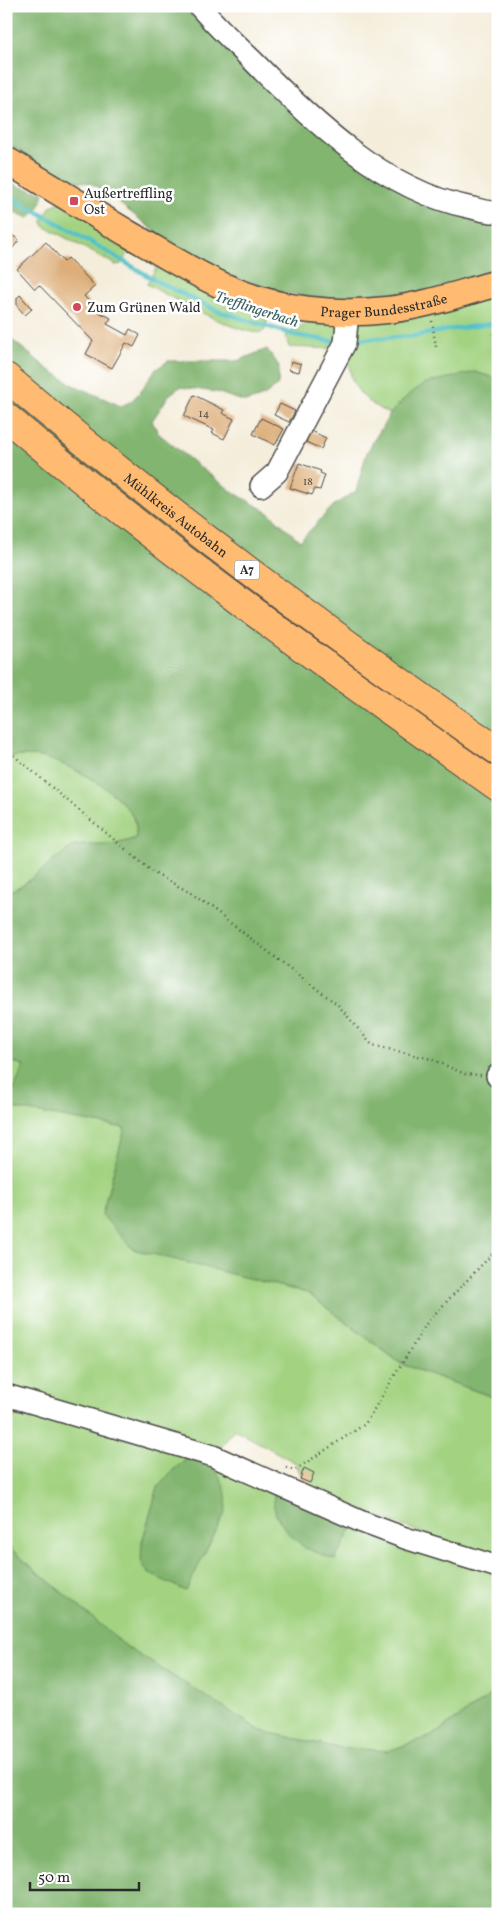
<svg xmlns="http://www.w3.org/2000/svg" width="504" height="1920" font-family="Vollkorn,serif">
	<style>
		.green { fill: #a3d381; stroke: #677f56 }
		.forest { fill: #82b56f; stroke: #56704d }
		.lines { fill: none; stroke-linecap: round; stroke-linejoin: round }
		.stream { stroke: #53c1c8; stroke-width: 4.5 }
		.building { fill: #ddae79 }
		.minor-casing { stroke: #494845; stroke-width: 24 }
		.major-casing { stroke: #494845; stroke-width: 29 }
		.highway-casing { stroke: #494845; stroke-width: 30 }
		.path { stroke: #494845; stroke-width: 2.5; stroke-dasharray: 1 4; stroke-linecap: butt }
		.minor { stroke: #fff; stroke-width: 21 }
		.major { stroke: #ffbb71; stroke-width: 26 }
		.highway { stroke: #ffbb71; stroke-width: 28 }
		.poi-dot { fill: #d1495b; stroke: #fff; stroke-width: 2 }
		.labels { text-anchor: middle; stroke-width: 5; stroke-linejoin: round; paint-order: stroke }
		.number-label { font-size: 11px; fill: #584c3e }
		.shield { fill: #fff; stroke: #6b6b6b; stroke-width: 1 }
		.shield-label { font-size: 12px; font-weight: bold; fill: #2b2b2b }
		.poi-label { font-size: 14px; fill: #2b2b2b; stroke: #fff; text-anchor: start }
		.street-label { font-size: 14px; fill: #2b2b2b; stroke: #fff }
		.water-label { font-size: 15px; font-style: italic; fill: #396062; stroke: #fff }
	</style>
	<rect width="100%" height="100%" fill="#fff"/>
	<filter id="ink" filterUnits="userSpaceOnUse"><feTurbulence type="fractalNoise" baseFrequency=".02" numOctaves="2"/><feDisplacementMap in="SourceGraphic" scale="10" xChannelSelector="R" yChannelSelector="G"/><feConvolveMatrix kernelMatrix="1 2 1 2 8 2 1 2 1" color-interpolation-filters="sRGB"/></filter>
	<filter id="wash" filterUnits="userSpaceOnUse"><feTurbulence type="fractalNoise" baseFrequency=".0096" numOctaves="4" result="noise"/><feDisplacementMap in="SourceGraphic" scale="20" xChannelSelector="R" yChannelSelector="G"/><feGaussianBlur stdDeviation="1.12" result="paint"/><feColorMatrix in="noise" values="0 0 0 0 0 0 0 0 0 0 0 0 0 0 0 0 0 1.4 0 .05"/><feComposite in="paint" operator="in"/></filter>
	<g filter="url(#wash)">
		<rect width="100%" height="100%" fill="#f4edda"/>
		<path class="green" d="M60,202l68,41 1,8 -8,13 -5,1 -72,-39 -2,-4 9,-16z
			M163,263l102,51c2,6 5,14 -3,18 -15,7 -98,-38 -115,-48l9,-16z
			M498,292v40l-8,1 8,46 -23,-7 -65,21 -20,21c-15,-7 -32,-18 -38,-35 -3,-9 -1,-18 -7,-27l11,-32z
			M313,320l28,1 -6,28 -46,-2 -4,-12z
			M6,756c11,1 25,-1 35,1 29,7 85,36 94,66 2,4 1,10 1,15 -10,3 -20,7 -30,7 -11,1 -26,-2 -35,3 -16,9 -50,44 -65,43z
			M6,1059l19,7 -19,40z
			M6,1107l119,21 -23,86 31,35 174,44 94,71 97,35v162l-184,-68 -12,-14 -6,-16 -62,-34 -14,20 -214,-58z
			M58,1416l142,42 -42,29 -16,55 6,30 38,19 24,-130 65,29c-7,42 30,52 60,70l18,-35 145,48v117l-66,46 -44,15 -54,-4 -73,-16 -133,-83 -115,-97 -7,-8v-126z"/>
		<path class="forest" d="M6,6h185l137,130 170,81v57c-32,7 -64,17 -97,22 -78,12 -158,-5 -224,-49 -29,-19 -54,-43 -83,-62 -7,-4 -17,-3 -25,-6 -22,-9 -43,-24 -63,-36z
			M6,180l14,7 24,6c-3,11 -6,19 -16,25l-22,-10z
			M6,335l42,34 27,17 46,20 9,-4 10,-10 15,-22 13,-9h69l30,-12 12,17 -1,19 -14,11 -18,6 -30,-10 -36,-5 -11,8 -17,26 6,12 40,33 35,26 36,21 31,28 34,-36 22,-14 11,-39 23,-38 20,-21 16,-10 49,-11 23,7v1020l-96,-35 -95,-71 -174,-44 -31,-34 23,-87 -119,-21 18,-41 -18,-7v-168c15,1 49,-34 65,-43 9,-5 24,-2 35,-3 10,0 21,-4 30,-7 0,-5 1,-11 -1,-16 -10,-29 -65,-58 -94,-65 -10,-2 -24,0 -35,-1z
			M6,1400l52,16 -52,1z
			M187,1459l23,2c11,18 20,29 15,52l-39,78 -38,-18 -7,-12 1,-19 16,-55 16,-18z
			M275,1490l78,35 -18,35 -30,-12 -18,-16 -11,-17 -3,-13z
			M6,1543l7,8 115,97 133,83 73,16 54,4 44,-15 66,-46v224h-492z"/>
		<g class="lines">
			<path class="stream" d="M6,195l66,36 88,52 58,28 77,24 35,6 10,-1
				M350,340l64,-4 39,-7 45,-6"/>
		</g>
		<g id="blocks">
			<path class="building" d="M6,231l13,9 -13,17z
				M46,242l18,20 4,-4 27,28 -11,10 15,16 12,6 -4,6 20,11 3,-6 10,6 -6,12 -8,-4 -14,25 -26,-14 7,-13 -54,-56 -4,4 -18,-20z
				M20,295l12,14 -7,6 -8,-9v-8z
				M291,361l10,3 -2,8 -10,-2z
				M194,395l30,15 -2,3 12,6 -10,20 -12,-6 2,-3 -30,-14z
				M280,404l15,7 -6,11 -15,-7z
				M261,418l23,11 -9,16 -22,-11z
				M311,431l15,7 -5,11 -15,-7z
				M299,463l22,8 -1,2 5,2 -5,15 -5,-1 -3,6 -22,-7z
				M304,1468l10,5 -4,10 -10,-4z"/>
		</g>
	</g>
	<g filter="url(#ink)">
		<use href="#blocks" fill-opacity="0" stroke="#494845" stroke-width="1"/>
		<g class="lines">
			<g class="minor-casing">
				<path id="minor" d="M199,6c17,20 35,37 54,55 58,59 131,129 215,146 10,2 20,6 30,5
					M261,486l16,-14 68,-129 3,-31
					M497,1076l1,-1
					M6,1395l207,61 149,66 43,16 93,29"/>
			</g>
			<g class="major-casing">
				<g id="major">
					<path id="s1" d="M6,160c41,25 81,49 121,73 34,19 67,41 103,56 49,21 105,27 157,21 38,-4 74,-17 111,-27"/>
				</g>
			</g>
			<g class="highway-casing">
				<g id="highway">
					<path id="s2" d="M6,377c157,134 323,256 492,374"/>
					<path d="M6,417c157,133 324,252 492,370"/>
				</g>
			</g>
			<path class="path" d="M432,321l4,26
				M6,749l148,124 37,20 147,112 34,40 59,14 34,15 16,1
				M286,1468l9,2 70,-46 63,-103 70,-73"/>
			<use href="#minor" class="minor"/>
			<use href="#major" class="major"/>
			<use href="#highway" class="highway"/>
		</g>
	</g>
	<g class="poi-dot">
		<rect x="69" y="196" width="10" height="10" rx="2.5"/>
		<circle cx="77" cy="307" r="5"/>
	</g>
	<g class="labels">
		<g class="number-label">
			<text x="204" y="417">14</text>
			<text x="308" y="485">18</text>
		</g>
		<rect class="shield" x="234.5" y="560.5" width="25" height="19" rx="4"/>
		<g class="shield-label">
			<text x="247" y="574">A7</text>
		</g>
		<g class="poi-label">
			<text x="84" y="198">Außertreffling<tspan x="84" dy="16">Ost</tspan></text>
			<text x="87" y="312">Zum Grünen Wald</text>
		</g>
		<g class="street-label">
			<text dy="5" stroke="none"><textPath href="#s1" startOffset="416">Prager Bundesstraße</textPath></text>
			<text dy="5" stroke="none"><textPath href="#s2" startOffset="219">Mühlkreis Autobahn</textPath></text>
		</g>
		<g class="water-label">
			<text transform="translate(257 309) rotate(18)" y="5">Trefflingerbach</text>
		</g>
	</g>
	<rect width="504" height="1920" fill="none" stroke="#fff" stroke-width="25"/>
	<path d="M30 1882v8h109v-8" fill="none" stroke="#2b2b2b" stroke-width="2.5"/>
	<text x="38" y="1882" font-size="15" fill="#2b2b2b" stroke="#ffffff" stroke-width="4" paint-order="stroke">50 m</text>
</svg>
